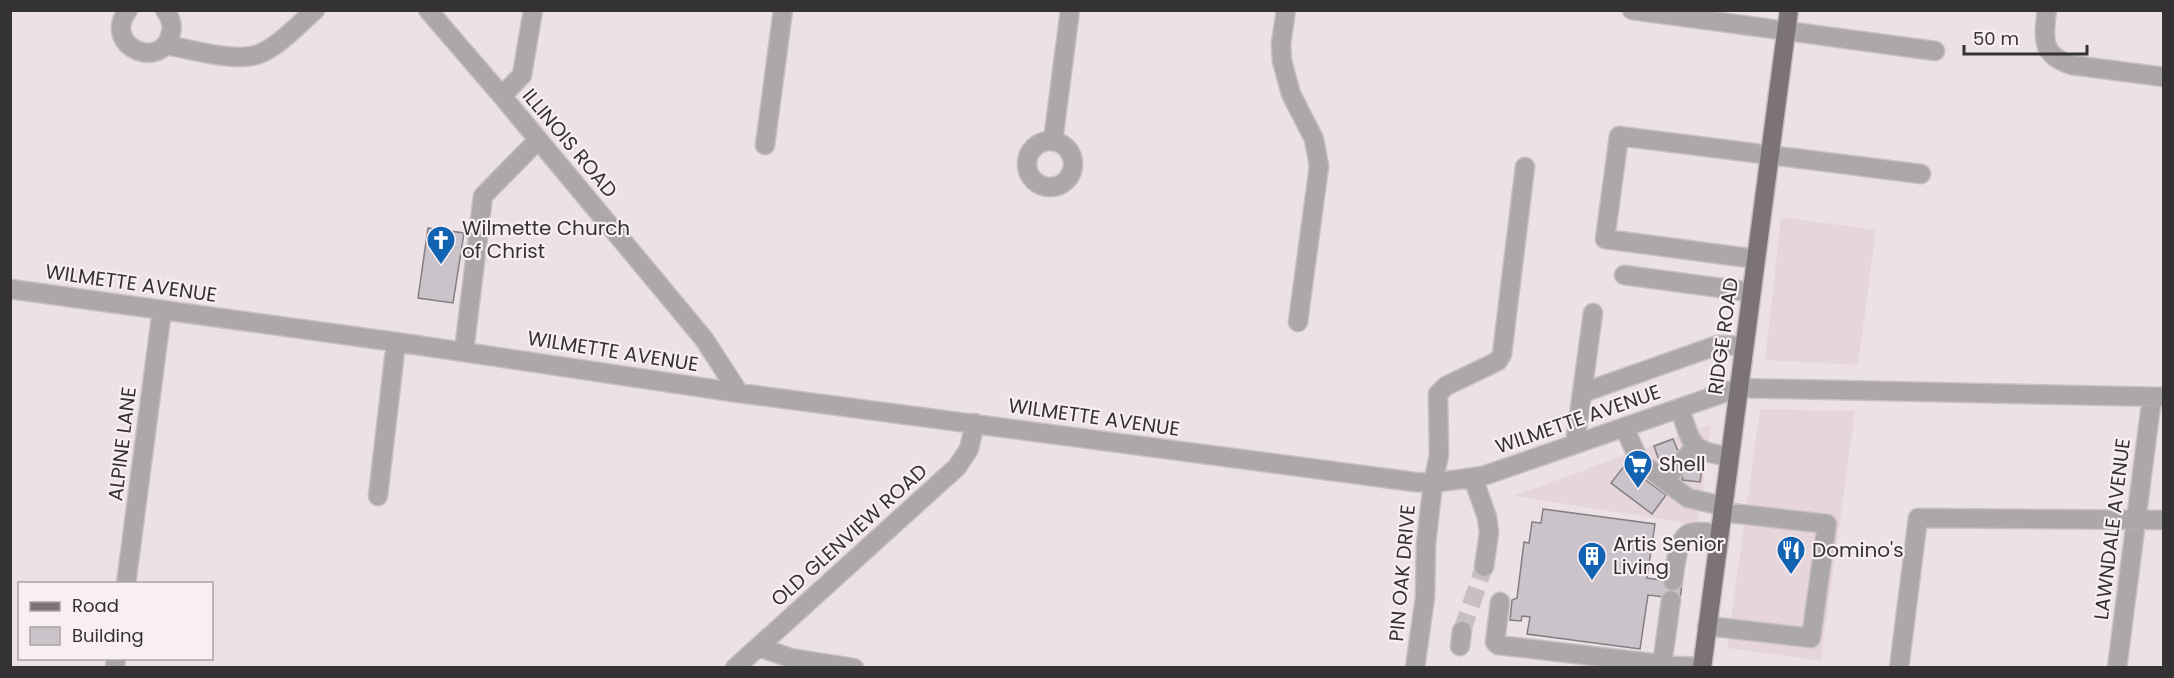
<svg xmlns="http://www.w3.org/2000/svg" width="2174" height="678" font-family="Poppins,sans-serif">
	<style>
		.built { fill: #e7d5dc }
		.building { fill: #cac3c9; stroke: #847e83; stroke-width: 1.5 }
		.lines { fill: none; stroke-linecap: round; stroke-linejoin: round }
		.minor-tunnel { stroke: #c7bfc2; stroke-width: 18; stroke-dasharray: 18 9; stroke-linecap: butt }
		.minor-casing { stroke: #c7bfc2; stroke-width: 21 }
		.major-casing { stroke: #c7bfc2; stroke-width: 21 }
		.minor { stroke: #aca7a8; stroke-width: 18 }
		.major { stroke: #7b7374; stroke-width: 18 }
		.labels { text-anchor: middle; stroke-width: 4.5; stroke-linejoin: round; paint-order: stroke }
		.street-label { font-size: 20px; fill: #353233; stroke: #f9eff3 }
		.poi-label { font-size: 20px; fill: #353233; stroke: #f9eff3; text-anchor: start }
	</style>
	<rect width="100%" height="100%" fill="#ece2e6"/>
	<path class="built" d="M1781,217l95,13 -18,135 -93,-5z
		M1760,409l95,2 -34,250 -94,-13z
		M1711,424l-13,101 -185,-29z"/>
	<path class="building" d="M428,228l36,5 -11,70 -35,-5z
		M1673,439l7,17 -20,7 -6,-17z
		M1684,460l19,2 -3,20 -18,-2z
		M1625,465l41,30 -14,19 -41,-31z
		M1543,509l112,15 -8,54 35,5 -2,16 -32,-4 -8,54 -113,-15 3,-17 -8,-1 -1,5 -11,-1 2,-20 5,-2 7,-56 5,1 3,-21 9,1z"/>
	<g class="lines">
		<path class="minor-tunnel" d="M1462,631l22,-64"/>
		<g class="minor-casing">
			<path id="minor" d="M128,10c-28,38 37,62 43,22 2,-8 -1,-15 -6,-22
				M428,10l74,86 202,243 35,54
				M1286,10l-5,34 1,17 9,33 23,45 5,27 -21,156
				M1632,10l303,41
				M2047,10c-4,28 -6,46 25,55l92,12
				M166,45c25,4 69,18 93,9 19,-7 40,-30 56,-44
				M502,96l20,-21 11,-65
				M1053,141l17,-131
				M1027 164a23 23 0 1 1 46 0a23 23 0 1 1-46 0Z
				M765,145l18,-135
				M1756,259l-151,-20 14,-103 302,38
				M1624,275l127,17
				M10,289l386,53 343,51 676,89 18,1 50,-7 255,-88 426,9
				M464,351l19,-155 55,-56
				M1582,393l136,-48 26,1
				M1679,408c15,38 8,41 50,49
				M1624,427l16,35 48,36 35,8
				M1575,444l18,-131
				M1473,478l14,39 2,16 -5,34
				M1665,480l30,-33
				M378,496l18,-154
				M1673,581c2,-12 4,-43 17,-48 9,-3 20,0 29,1
				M126,584l36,-274
				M1500,602l-5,40 3,3 179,21 25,1
				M1707,626l104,12 16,-114 -105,-12
				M1460,646l2,-15
				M759,647l31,11 64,10
				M1662,665l9,-65
				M115,668l1,-10
				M735,668l222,-201 12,-18 6,-26
				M1415,668l10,-71 1,-53 7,-61 6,-28 -1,-61 8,-8 52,-25 4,-7 23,-187
				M1899,668l19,-150 246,2
				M2117,668l35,-271"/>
		</g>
		<g class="major-casing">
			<path id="major" d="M1702,668l87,-658"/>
		</g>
		<use href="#minor" class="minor"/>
		<use href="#major" class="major"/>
	</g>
	<defs>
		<g id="church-pin" transform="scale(1.5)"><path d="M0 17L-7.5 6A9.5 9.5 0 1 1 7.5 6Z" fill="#1264b2" stroke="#f9eff3"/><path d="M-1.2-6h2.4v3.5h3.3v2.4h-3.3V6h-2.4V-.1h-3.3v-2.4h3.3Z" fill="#fff"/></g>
		<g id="supermarket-pin" transform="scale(1.5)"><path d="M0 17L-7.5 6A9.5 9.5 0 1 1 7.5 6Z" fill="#1264b2" stroke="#f9eff3"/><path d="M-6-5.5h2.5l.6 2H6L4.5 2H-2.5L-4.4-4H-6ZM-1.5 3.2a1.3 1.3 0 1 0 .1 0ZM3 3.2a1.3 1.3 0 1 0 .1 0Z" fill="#fff"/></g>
		<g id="restaurant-pin" transform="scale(1.5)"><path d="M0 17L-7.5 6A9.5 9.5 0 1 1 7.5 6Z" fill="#1264b2" stroke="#f9eff3"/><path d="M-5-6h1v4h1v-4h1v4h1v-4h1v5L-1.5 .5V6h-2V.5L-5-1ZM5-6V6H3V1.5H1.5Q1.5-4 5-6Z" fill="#fff"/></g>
		<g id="building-pin" transform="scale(1.5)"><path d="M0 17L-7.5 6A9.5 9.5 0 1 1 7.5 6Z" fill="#1264b2" stroke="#f9eff3"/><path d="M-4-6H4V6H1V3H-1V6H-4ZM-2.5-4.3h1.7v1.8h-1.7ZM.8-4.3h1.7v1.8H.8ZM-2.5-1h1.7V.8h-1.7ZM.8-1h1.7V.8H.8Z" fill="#fff"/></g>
	</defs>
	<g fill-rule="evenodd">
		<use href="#church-pin" x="441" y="240"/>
		<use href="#supermarket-pin" x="1638" y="464"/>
		<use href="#restaurant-pin" x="1791" y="550"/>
		<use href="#building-pin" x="1592" y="556"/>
	</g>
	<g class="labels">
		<g class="street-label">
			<text transform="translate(570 143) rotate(50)" y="7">ILLINOIS ROAD</text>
			<text transform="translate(131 283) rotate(8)" y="7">WILMETTE AVENUE</text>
			<text transform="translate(1723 336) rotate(-82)" y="7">RIDGE ROAD</text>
			<text transform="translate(613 351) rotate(9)" y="7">WILMETTE AVENUE</text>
			<text transform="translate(1094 417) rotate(8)" y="7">WILMETTE AVENUE</text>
			<text transform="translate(1578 419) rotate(-19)" y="7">WILMETTE AVENUE</text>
			<text transform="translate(122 444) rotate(-83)" y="7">ALPINE LANE</text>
			<text transform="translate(2112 529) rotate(-83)" y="7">LAWNDALE AVENUE</text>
			<text transform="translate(849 535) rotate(-42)" y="7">OLD GLENVIEW ROAD</text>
			<text transform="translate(1402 573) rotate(-85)" y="7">PIN OAK DRIVE</text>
		</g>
		<g class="poi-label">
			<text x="462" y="235">Wilmette Church<tspan x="462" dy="23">of Christ</tspan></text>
			<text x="1659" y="471">Shell</text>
			<text x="1613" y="551">Artis Senior<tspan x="1613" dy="23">Living</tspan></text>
			<text x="1812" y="557">Domino's</text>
		</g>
	</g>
	<rect width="2174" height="678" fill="none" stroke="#353233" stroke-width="24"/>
	<rect x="18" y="582" width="195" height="78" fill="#f9eff3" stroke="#aba3a6" stroke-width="1.5"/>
	<rect x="30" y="602" width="30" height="9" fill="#7b7374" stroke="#aba3a6" stroke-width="1.5"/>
	<text x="72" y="612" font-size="18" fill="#353233">Road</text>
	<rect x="30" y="627" width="30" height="18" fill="#cac3c9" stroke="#aba3a6" stroke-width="1.5"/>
	<text x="72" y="642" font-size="18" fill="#353233">Building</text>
	<path d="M1964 45v9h123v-9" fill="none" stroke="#353233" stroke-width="3"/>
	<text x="1973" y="45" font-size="18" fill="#353233" stroke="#f9eff3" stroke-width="4.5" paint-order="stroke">50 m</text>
</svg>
